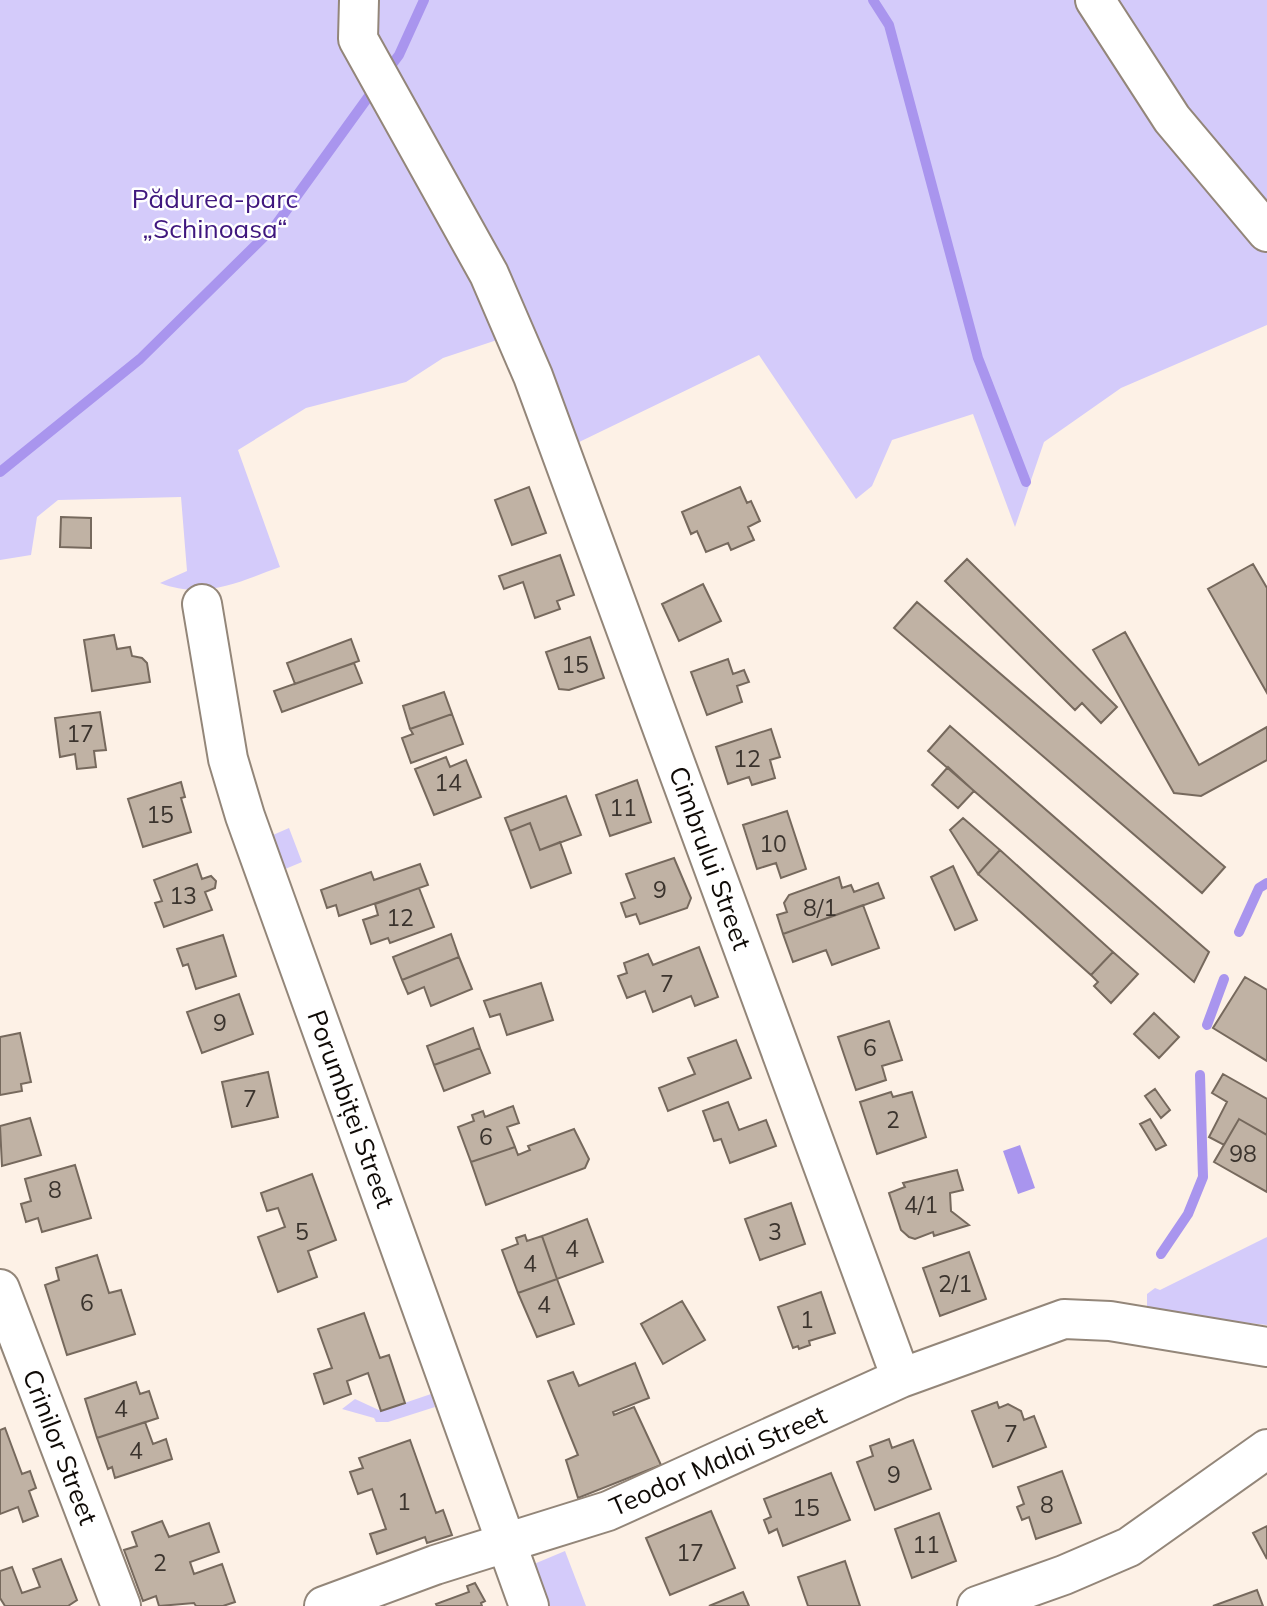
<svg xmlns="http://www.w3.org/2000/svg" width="1267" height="1606" font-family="Mulish,sans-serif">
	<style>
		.green { fill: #d4cbfa }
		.water { fill: #a995ee }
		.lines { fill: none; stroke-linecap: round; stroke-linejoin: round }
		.stream { stroke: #a995ee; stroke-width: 10 }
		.building { fill: #c0b2a4; stroke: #76695d; stroke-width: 2 }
		.minor-casing { stroke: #938679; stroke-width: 42 }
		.minor { stroke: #fff; stroke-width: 38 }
		.labels { text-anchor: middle; stroke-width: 5; stroke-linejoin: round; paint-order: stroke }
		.number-label { font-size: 23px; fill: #3b342e }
		.park-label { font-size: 26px; fill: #3f177e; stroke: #fff }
		.street-label { font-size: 26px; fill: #0f0a06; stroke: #fff }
	</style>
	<rect width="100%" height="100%" fill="#fdf1e6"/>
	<path class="green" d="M0,0h1267v325l-146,63 -77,54 -29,85 -42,-113 -81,26 -20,46 -16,13 -97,-144 -186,90 -76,-105 -54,18 -37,24 -100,26 -68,42 42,117c-42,15 -76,33 -120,16l27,-12 -6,-74 -123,3 -21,17 -6,38 -31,5z
		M289,828l13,34 -24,10 -12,-34z
		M1267,1237v88l-106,-12 -14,-4v-15l8,-6 5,2z
		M431,1394l4,13 -47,15h-12l-2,-4 -32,-9 13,-10 26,12z
		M565,1551l21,55h-36l-16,-42z"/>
	<path class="water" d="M1020,1145l15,43 -17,6 -15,-43z"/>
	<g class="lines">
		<path class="stream" d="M873,0l16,25 89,333 48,124
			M387,71l12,-16 25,-55
			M0,472l140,-113 135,-133 99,-137
			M1239,932l20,-44 8,-5
			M1207,1025l17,-46
			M1161,1254l27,-40 15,-37 -3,-102"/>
	</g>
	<path class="building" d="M529,487l17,46 -34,12 -17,-45z
		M740,487l7,16 4,-2 9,20 -12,6 6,13 -23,10 -3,-7 -22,9 -9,-21 -6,3 -9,-22z
		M61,517l30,1v30l-31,-1z
		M560,555l14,40 -17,6 3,8 -25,9 -12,-36 -19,7 -5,-13z
		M967,559l150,148 -16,16 -19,-20 -7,7 -130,-129z
		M1253,564l14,24v105l-59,-104z
		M703,584l18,37 -42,20 -17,-37z
		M917,602l308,265 -23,26 -308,-265z
		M1125,632l74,133 68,-38v33l-66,36 -27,-3 -81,-143z
		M114,635l3,14 13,-2 2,9 10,2 5,5 3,19 -58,9 -8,-51z
		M590,637l14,41 -35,12 -10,-1 -13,-37z
		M351,639l8,22 -64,23 -8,-21z
		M728,659l5,15 11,-4 5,12 -12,4 5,16 -35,13 -16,-43z
		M354,663l8,20 -80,29 -8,-21z
		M444,692l8,22 -42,15 -7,-23z
		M100,712l6,38 -12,1 2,16 -19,2 -2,-15 -15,3 -5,-39z
		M452,714l11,30 -52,19 -9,-25 11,-4 -3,-5z
		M950,726l259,226 -15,30 -266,-231z
		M771,729l9,28 -10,3 5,18 -23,7 -3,-8 -21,7 -12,-37z
		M446,757l4,10 16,-7 15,37 -47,18 -19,-46z
		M948,767l26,24 -16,17 -26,-23z
		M637,780l14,42 -41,14 -14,-41z
		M181,782l4,15 -4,1 10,34 -48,15 -15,-48z
		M566,796l15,39 -41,15 -10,-27 -20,8 -5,-13z
		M787,811l19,58 -25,9 -5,-15 -19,6 -14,-44z
		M963,818l37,32 -22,24 -28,-44z
		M530,823l10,27 20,-8 11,31 -40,15 -21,-57z
		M1000,850l113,102 -22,23 -113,-101z
		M674,858l17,40 -4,10 -47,16 -4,-10 -10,3 -5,-14 14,-5 -9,-24z
		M197,864l5,15 9,-3 5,5 -1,7 -10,4 7,18 -48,17 -9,-24 7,-2 -8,-21z
		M420,864l8,21 -89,31 -3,-11 -9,3 -6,-18 50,-18 3,8z
		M953,866l24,54 -22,10 -24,-53z
		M839,877l3,11 9,-3 3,7 24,-9 6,15 -101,36 -6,-19 10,-3 -3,-9 5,-8z
		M419,888l15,39 -44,16 -2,-5 -17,6 -8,-24 15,-5 -3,-11z
		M863,905l16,43 -47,17 -6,-15 -33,12 -10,-28z
		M451,934l8,23 -57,23 -9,-23z
		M223,935l13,41 -40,13 -8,-25 -5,2 -6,-17z
		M699,947l19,50 -23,9 -4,-10 -38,16 -8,-21 -18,7 -9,-22 9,-3 -3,-10 24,-9 5,11z
		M1113,952l25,22 -27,29 -17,-17 4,-4 -7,-7z
		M459,957l13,32 -41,17 -7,-19 -16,7 -6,-14z
		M1245,977l22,13v71l-54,-33z
		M541,983l12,37 -46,15 -7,-21 -10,3 -6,-16z
		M239,994l14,40 -51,19 -15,-41z
		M1154,1013l25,24 -20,21 -25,-24z
		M889,1021l13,39 -20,6 4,14 -30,10 -18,-53z
		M473,1028l7,20 -46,17 -7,-19z
		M20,1033l11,49 -10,2 1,7 -22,4v-58z
		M736,1040l15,38 -83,33 -9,-23 36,-14 -7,-16z
		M480,1048l10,25 -46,18 -10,-26z
		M268,1072l10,45 -46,10 -10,-45z
		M1223,1074l44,25v36l-28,-16 -15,26 -15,-8 18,-35 -15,-9z
		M1155,1089l15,21 -9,8 -16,-22z
		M891,1092l2,5 19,-5 14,45 -49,17 -17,-52z
		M728,1102l11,28 27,-10 10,26 -46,17 -9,-24 -7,2 -11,-30z
		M513,1106l6,17 -12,4 8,20 -44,15 -13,-35 16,-6 -2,-6 11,-4 2,6z
		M30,1118l11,37 -39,11 -2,-40z
		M1150,1119l16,26 -10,5 -16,-26z
		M1239,1119l28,16v57l-53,-30z
		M574,1129l15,30 -4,9 -99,37 -15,-43 44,-15 3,8 12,-5 -2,-4z
		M75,1165l16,53 -49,14 -4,-14 -12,4 -5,-18 10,-3 -6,-22z
		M957,1170l6,20 -13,3 1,18 18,14 -35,11 -1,-4 -18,7 -6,-2 -8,-7 -12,-37 16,-6 -2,-4z
		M312,1174l24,66 -28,11 9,26 -39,15 -20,-55 27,-10 -7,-19 -11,3 -6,-18z
		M791,1203l14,41 -45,16 -15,-41z
		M587,1219l16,43 -46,17 -15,-43z
		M525,1235l2,6 15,-5 15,43 -39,14 -16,-43 16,-6 -2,-6z
		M969,1252l17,47 -46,17 -17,-48z
		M97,1255l12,38 12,-3 14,44 -68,21 -22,-70 14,-5 -3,-12z
		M557,1279l17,45 -37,13 -19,-44z
		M821,1292l14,41 -26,8 1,4 -11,4 -1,-3 -5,2 -15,-41z
		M682,1301l23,39 -42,24 -22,-40z
		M364,1313l16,45 9,-3 16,48 -24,8 -13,-38 -21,8 4,13 -27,10 -10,-30 18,-6 -14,-39z
		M635,1363l14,35 -36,14 1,3 20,-8 27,58 -83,33 -12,-38 12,-5 -30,-74 25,-9 6,14z
		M136,1382l4,12 9,-3 9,27 -61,20 -12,-39z
		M997,1402l2,6 9,-4 13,7 3,9 10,-4 12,31 -53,20 -21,-56z
		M145,1422l8,22 13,-5 6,20 -57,19 -3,-11 -4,2 -11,-31z
		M5,1428l17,46 8,-3 6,17 -7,3 9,25 -15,6 -5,-15 -18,7v-84z
		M889,1439l3,9 21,-8 18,49 -56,21 -18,-48 16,-6 -3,-10z
		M410,1440l26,73 7,-3 9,25 -25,8 -2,-6 -48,17 -7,-20 16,-5 -14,-40 -14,5 -8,-22 13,-4 -4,-10z
		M1062,1471l19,52 -45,16 -7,-22 -7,3 -5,-13 7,-3 -6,-17z
		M831,1473l19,47 -67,26 -6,-17 -8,4 -5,-13 7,-3 -7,-18z
		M711,1511l24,57 -65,27 -24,-57z
		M939,1513l17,48 -44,17 -17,-49z
		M162,1521l7,16 40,-14 10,29 -29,10 4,12 28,-10 13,38 -12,4h-27l-2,-3 -35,3 -3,-10 -13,5 -19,-51 13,-4 -5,-14z
		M1267,1526v33l-14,-26z
		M61,1559l16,41 -9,6h-63l-5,-8v-27l12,-4 10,26 18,-6 -7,-18z
		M845,1561l15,45h-52l-10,-29z
		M475,1583l10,18 -4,2 1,3h-45l-1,-2 33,-12 -2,-6z
		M1257,1590l6,16h-50z
		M743,1592l6,14h-40z"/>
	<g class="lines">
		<g class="minor-casing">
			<path id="minor" d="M359,0l-1,39 131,235 44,102 368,1002
				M1095,0l77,119 95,113
				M202,604l26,155 17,57 284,790
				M0,1289l121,317
				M324,1606l111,-41 173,-54 293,-133 163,-59 46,2 157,26
				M977,1606l87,-31 65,-28 138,-98"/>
		</g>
		<use href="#minor" class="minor"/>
	</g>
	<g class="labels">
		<g class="number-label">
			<text x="575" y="673">15</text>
			<text x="80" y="742">17</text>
			<text x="747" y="767">12</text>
			<text x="448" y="791">14</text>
			<text x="623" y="816">11</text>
			<text x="160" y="823">15</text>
			<text x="773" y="852">10</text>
			<text x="660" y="898">9</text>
			<text x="183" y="904">13</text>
			<text x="820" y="916">8/1</text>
			<text x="400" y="926">12</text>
			<text x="667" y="992">7</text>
			<text x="220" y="1031">9</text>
			<text x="870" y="1056">6</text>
			<text x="250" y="1107">7</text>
			<text x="893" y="1128">2</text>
			<text x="486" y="1145">6</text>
			<text x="1243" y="1162">98</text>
			<text x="55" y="1198">8</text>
			<text x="921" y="1213">4/1</text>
			<text x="302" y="1240">5</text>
			<text x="775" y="1240">3</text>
			<text x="572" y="1257">4</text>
			<text x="530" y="1272">4</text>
			<text x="955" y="1292">2/1</text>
			<text x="87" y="1311">6</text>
			<text x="544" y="1313">4</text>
			<text x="807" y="1328">1</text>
			<text x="121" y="1417">4</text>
			<text x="1011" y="1442">7</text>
			<text x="136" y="1459">4</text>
			<text x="894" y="1483">9</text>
			<text x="404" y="1510">1</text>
			<text x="1047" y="1513">8</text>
			<text x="806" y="1516">15</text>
			<text x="926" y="1553">11</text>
			<text x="690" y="1561">17</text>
			<text x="160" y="1571">2</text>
		</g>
		<g class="park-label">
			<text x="215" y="208">Pădurea-parc<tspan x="215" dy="30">„Schinoasa“</tspan></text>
		</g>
		<g class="street-label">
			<text transform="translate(710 858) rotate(70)" y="9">Cimbrului Street</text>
			<text transform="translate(351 1109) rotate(70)" y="9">Porumbiței Street</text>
			<text transform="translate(60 1447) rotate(69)" y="9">Crinilor Street</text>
			<text transform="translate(718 1461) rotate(-24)" y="9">Teodor Malai Street</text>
		</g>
	</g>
</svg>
